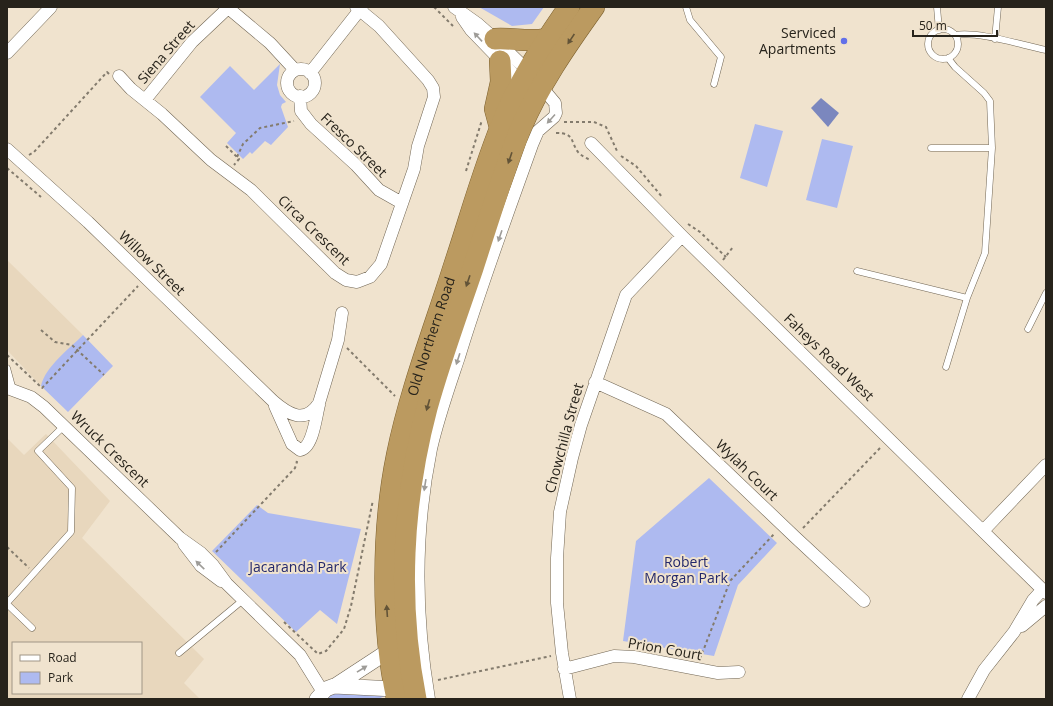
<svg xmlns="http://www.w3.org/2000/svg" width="1053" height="706" font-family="'Open Sans',sans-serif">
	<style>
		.built { fill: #e8d7bd; fill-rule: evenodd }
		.green { fill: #aebaf0 }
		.water { fill: #7b87be }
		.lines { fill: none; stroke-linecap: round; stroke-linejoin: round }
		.service-casing { stroke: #716654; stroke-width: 7 }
		.minor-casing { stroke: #716654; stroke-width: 13 }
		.tertiary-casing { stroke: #716654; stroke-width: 16 }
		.trunk-casing { stroke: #7c602e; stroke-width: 22 }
		.path { stroke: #837b6d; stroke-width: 2; stroke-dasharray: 3 3; stroke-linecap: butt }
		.service { stroke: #fff; stroke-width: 6 }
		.minor { stroke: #fff; stroke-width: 12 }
		.tertiary { stroke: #fff; stroke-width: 15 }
		.trunk { stroke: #bb9a60; stroke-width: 21 }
		.oneway { fill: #9e9c98 }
		.oneway2 { fill: #625337 }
		.poi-dot { fill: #6270e9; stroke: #f0e3ce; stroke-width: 1.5 }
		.labels { text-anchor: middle; stroke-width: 4; stroke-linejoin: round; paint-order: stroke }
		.poi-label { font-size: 14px; fill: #27231b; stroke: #f0e3ce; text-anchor: end }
		.street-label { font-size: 14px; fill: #27231b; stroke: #f0e3ce }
		.park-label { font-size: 14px; fill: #23286b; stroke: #f0e3ce }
	</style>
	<rect width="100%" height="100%" fill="#f0e3ce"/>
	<path class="built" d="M7,260l76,75 -35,36 -7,15 -34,-36z
		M46,434l64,67 -28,37 122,121 -20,24 16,16h-193v-261l17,17zM13,643h128v50h-128z"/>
	<path class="green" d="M479,7h65l-12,17 -20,2z
		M280,64l-3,21 3,10 6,7 -4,2 -1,3 7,20 -17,18 -6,-4 -13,13 -2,-2 -7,7 -16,-16 9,-10 -36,-36 30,-31 24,24z
		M755,124l28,7 -16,56 -27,-9z
		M822,139l31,7 -16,62 -31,-8z
		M83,335l30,31 -45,46 -27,-26c4,-19 29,-38 42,-51z
		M709,478l68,65 -39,42 -24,71 -91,-15 13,-100z
		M257,505l11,8 93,16 -24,95 -17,-14 -24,22 -84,-81z
		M337,692l48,4 -7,3h-53l3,-3z"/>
	<path class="water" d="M821,98l18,15 -11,14 -17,-19z"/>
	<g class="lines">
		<g class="service-casing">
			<path id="service" d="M686,7l4,13 31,37 -7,27
				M937,7l2,23
				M928 44a15 15 0 1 1 30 0a15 15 0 1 1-30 0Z
				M955,35c24,-4 66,10 91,15
				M995,39l3,-32
				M931,148h61
				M857,271l110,27
				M1028,329l18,-36
				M946,367l21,-69 18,-45 7,-105 -2,-47 -6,-8 -29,-26 -7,-9
				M7,368l6,22
				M7,603l64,-71 1,-44 -34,-37 26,-25
				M7,604l25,24
				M179,653l64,-53"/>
		</g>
		<g class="minor-casing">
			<path id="minor" d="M227,7l43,36 25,27
				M462,17l9,13 54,56
				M7,53l44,-46
				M287 83a14 14 0 1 1 28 0a14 14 0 1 1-28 0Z
				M310,73l52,-66
				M119,76l12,13 31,25 49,46 40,30 84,83 11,7 11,2 13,-5 11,-13 33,-95 4,-23 16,-49 -1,-9 -5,-8 -49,-54 -23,-19
				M300,96l1,15 10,13 45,41 23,25 23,13
				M145,100l47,-58 36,-34
				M591,143l91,93 364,357
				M7,149l81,73 185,179c15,13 32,24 46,2l19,-63 4,-27
				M595,382l71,32 129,123 69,64
				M7,388l24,9 13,10 136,131 21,15 12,12 14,19 73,71 23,37
				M275,406l17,38 8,6c13,-2 16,-34 19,-45
				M983,531l63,-66
				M184,544l17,22 20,15
				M1022,626l24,-20
				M564,669l50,-13 20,1 84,16 21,-1
				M429,699c-14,-83 -15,-166 2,-250 7,-31 18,-62 28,-92 22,-72 48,-142 73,-212l6,-14 16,-14 2,-4 -1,-10 -27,-32 -33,-32 -17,-15 -24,-17
				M570,699l-8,-46 -5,-50v-45l3,-46 12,-54 9,-33 45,-130 56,-59
				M968,699l16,-29 30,-38 19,-32 10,-11"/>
		</g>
		<g class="tertiary-casing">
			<path id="tertiary" d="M335,686l55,-36
				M317,699l9,-10 8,-3 61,3"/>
		</g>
		<g class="trunk-casing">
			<g id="trunk">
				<path d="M495,39c18,-1 34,3 51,0"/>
				<path d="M499,124l-4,-15 6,-27 -1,-21"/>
				<path id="s1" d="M397,699c-16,-73 -15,-171 0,-244 13,-64 37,-126 57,-189 17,-51 31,-103 52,-152 16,-38 39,-73 63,-107"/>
				<path d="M416,699c-19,-96 -14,-197 11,-291 13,-47 30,-93 46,-140 15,-46 29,-93 47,-138 19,-45 46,-84 74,-123"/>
			</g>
		</g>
		<path class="path" d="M434,7l19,19
			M564,122h30l12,5 11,24
			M556,133c19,0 14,8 22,19 3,4 9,6 13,9
			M226,146l13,13 -5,6
			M29,155l5,-3 73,-80 2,2
			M621,156l15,10 27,32
			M237,157l6,-13 17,-16 34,-7
			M7,168l34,29
			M466,171l16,-51
			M688,224l12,8 26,25
			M723,260l10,-13
			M41,330l14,12 17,3 32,30
			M347,348l48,48
			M7,355l35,33 96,-102
			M803,528l78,-81
			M7,547l22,21
			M216,552l79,-84 2,-6 -4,-1
			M284,622l34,32 8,-3 18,-22 7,-23 22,-106
			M700,659l30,-78 45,-48
			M438,680l113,-24"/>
		<use href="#service" class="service"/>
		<use href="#minor" class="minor"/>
		<use href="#tertiary" class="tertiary"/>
		<use href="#trunk" class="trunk"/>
	</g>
	<defs><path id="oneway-solid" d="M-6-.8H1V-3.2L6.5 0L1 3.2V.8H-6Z"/></defs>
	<g class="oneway">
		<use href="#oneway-solid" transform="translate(478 37) rotate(-133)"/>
		<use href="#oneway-solid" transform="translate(551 119) rotate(132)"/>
		<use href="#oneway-solid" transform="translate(500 236) rotate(109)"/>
		<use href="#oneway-solid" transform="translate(458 359) rotate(108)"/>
		<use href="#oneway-solid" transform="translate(425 485) rotate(99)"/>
		<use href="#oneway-solid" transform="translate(200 565) rotate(-136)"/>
		<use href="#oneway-solid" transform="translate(362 669) rotate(-32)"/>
	</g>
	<g class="oneway2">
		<use href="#oneway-solid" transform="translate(571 39) rotate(124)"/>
		<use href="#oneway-solid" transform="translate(510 158) rotate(109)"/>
		<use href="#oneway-solid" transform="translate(468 281) rotate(109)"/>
		<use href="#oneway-solid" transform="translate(428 405) rotate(106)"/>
		<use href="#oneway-solid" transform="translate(387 611) rotate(-94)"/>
	</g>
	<circle class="poi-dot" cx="844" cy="41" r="4"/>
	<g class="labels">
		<g class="poi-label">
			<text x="836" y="38">Serviced<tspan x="836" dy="16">Apartments</tspan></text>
		</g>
		<g class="street-label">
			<text transform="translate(166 52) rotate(-49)" y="5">Siena Street</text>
			<text transform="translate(354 145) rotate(44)" y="5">Fresco Street</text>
			<text transform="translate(314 230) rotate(44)" y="5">Circa Crescent</text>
			<text transform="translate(152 263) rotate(44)" y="5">Willow Street</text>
			<text dy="5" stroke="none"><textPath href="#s1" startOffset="369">Old Northern Road</textPath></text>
			<text transform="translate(829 357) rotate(44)" y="5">Faheys Road West</text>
			<text transform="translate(564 438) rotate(-75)" y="5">Chowchilla Street</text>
			<text transform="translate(110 449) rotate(44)" y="5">Wruck Crescent</text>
			<text transform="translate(747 470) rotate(44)" y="5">Wylah Court</text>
			<text transform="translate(665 649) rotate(10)" y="5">Prion Court</text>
		</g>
		<g class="park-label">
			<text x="686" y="567">Robert<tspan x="686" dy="16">Morgan Park</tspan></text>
			<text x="298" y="572">Jacaranda Park</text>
		</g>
	</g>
	<rect width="1053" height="706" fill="none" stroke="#27231b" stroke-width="16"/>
	<rect x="12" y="642" width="130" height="52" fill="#f0e3ce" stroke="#a09686"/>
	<rect x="20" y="655" width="20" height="6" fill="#ffffff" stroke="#a09686"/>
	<text x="48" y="662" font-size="12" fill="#27231b">Road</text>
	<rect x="20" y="672" width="20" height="12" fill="#aebaf0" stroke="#a09686"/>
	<text x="48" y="682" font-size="12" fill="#27231b">Park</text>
	<path d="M913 30v6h84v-6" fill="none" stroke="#27231b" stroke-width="2"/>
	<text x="919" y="30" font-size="12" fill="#27231b" stroke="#f0e3ce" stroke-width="3" paint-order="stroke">50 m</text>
</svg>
